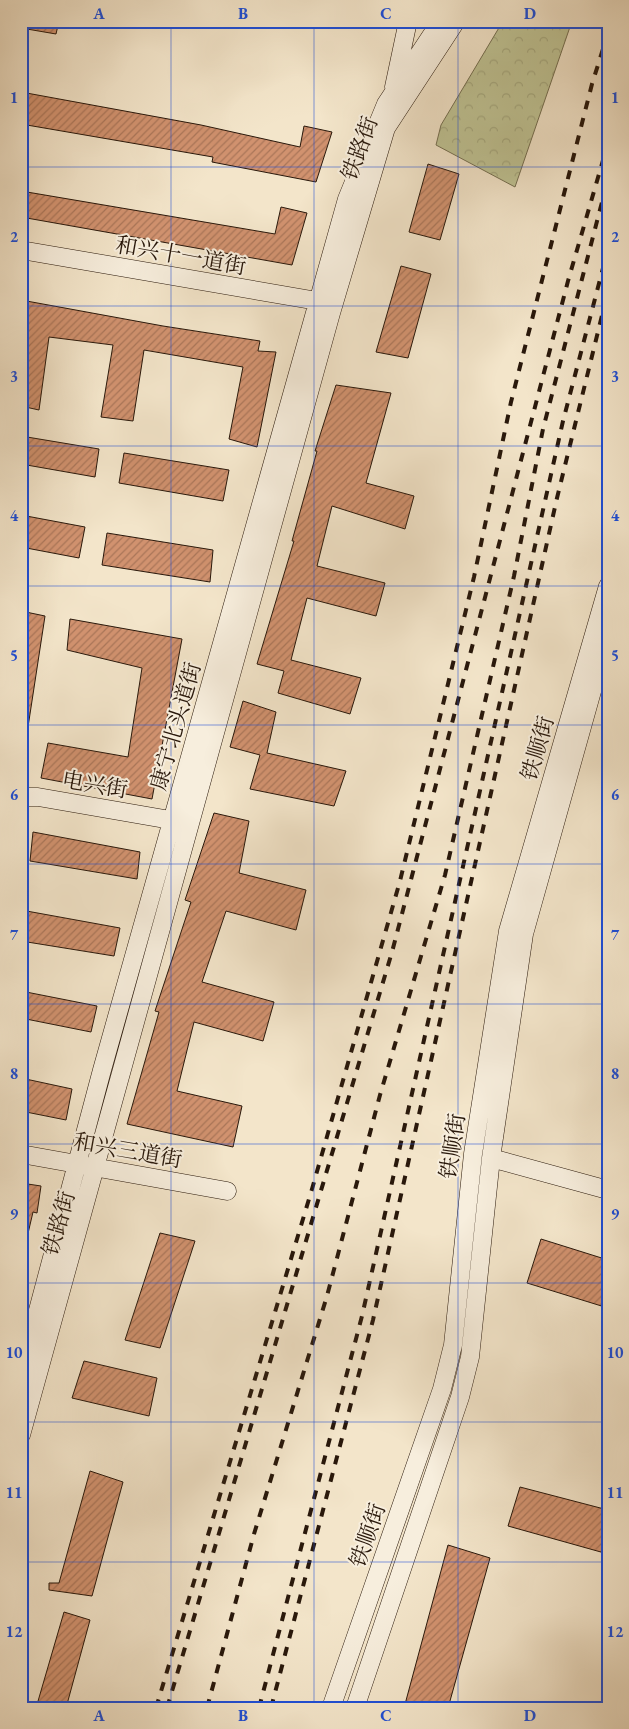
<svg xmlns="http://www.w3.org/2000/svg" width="629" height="1729" font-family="'EB Garamond','Noto Serif SC',serif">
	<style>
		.forest { fill: url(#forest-crowns); stroke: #746e50 }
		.building { fill: url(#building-hatch); stroke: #29180b }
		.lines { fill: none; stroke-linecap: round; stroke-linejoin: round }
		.secondary-casing { stroke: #29180b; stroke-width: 19 }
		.secondary { stroke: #f7eedd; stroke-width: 18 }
		.rail { stroke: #29180b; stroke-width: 4; stroke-dasharray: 9 9; stroke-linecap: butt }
		.grid { fill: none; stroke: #1d4ed8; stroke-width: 1; stroke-opacity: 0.55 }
		.labels { text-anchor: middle; stroke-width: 4; stroke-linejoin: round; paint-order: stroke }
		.street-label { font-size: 22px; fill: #29180b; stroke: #f7eedd }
		.neatline { fill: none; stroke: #1d4ed8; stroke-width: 2 }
		.grid-label { font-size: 16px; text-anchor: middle; font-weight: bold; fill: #1d4ed8 }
	</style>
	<defs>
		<pattern id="forest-crowns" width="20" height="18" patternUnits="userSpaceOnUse" patternTransform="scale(1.25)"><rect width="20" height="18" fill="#bfc394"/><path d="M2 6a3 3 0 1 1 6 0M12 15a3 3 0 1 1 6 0" fill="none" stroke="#a4a77e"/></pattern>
		<pattern id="building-hatch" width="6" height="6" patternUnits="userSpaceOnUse" patternTransform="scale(1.25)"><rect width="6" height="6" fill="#d1926f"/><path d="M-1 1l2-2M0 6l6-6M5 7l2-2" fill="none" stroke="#aa7659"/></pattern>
	</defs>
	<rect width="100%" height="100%" fill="#f3e5ca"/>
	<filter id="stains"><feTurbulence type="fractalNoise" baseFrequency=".004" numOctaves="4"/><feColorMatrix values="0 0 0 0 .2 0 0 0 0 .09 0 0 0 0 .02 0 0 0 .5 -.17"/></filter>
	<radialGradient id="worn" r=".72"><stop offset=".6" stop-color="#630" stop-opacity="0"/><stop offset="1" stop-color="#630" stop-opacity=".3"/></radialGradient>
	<path class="forest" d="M503,21h69l-57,166 -79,-42 5,-20z"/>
	<path class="building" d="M21,21h38l-3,13 -35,-6z
		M21,92l180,33 99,22 4,-21 28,6 -16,50 -104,-20 1,-5 -192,-33z
		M428,164l31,10 -19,66 -31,-8z
		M21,191l254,43 6,-27 26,6 -15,52 -271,-48z
		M401,266l30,8 -23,84 -32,-6z
		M21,300l142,26 97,15 -2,10 18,1 -19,95 -28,-8 14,-72 -99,-17 -11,71 -32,-4 12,-72 -64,-8 -10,73 -18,-4z
		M336,385l55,8 -25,90 48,13 -9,33 -73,-23 -15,60 68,17 -9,33 -69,-18 -16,62 70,18 -11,36 -72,-21 6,-22 -27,-7 37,-123h-2l25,-90h-2z
		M21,436l78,13 -4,28 -74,-13z
		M124,453l105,17 -6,31 -104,-18z
		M21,515l64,12 -6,31 -58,-11z
		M107,533l106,17 -3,32 -108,-17z
		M21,611l24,5 -17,111h-7z
		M70,619l112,20 -30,160 -111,-21 7,-35 80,14 14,-89 -75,-18z
		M243,701l33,11 -9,41 79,18 -12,35 -84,-17 10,-34 -30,-8z
		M214,813l35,8 -10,52 67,17 -10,40 -70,-19 -24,71 72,20 -11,39 -69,-19 -17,69 65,15 -9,41 -106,-23 32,-112 -4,-1 36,-109 -6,-2z
		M33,832l107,20 -3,27 -107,-18z
		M21,910l99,18 -6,28 -93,-15z
		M21,991l76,15 -6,26 -70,-14z
		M21,1078l51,11 -6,31 -45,-9z
		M21,1183l20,3 -4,27 -4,-1 -7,30h-5z
		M160,1233l35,8 -35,107 -35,-8z
		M541,1239l67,21v48l-81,-25z
		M84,1361l73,17 -8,38 -77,-18z
		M90,1471l33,11 -31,114 -43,-6v-7h10z
		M520,1487l88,23v44l-100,-28z
		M448,1545l42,13 -42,150h-44z
		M64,1612l26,8 -24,88h-30z"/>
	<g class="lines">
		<g class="secondary-casing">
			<path id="secondary" d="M394,87l14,-66
				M21,250l308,53
				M21,797h17l144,25
				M21,1154l206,37
				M491,1158l117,32
				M21,1374l81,-304 245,-871 39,-95 55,-83
				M21,1435l310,-1122 55,-185 70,-107
				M331,1708l111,-319 11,-44 20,-191 35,-223 100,-345
				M355,1708l105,-311 10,-40 21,-199 33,-224 84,-300"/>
		</g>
		<use href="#secondary" class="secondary"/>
		<path class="rail" d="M156,1708l156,-519 88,-308 74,-304 37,-175 81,-318 16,-51
			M167,1708l225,-756 176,-671 40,-138
			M207,1708l47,-174 73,-238 53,-201 65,-220 69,-299 29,-147 65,-250
			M259,1708l103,-392 201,-895 45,-172
			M271,1708l102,-388 184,-822 51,-207"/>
	</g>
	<path class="grid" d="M171,21v1687M314,21v1687M458,21v1687M21,167h587M21,306h587M21,446h587M21,586h587M21,725h587M21,864h587M21,1004h587M21,1144h587M21,1283h587M21,1422h587M21,1562h587"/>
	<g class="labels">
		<g class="street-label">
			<text transform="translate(359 148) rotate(-70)" y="8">铁路街</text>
			<text transform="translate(181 255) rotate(10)" y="8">和兴十一道街</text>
			<text transform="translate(175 726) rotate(-74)" y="8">康宁北头道街</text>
			<text transform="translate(537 748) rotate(-74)" y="8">铁顺街</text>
			<text transform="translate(95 784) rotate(10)" y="8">电兴街</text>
			<text transform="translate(452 1146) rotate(-82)" y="8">铁顺街</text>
			<text transform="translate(128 1150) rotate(10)" y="8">和兴三道街</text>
			<text transform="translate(58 1223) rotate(-74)" y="8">铁路街</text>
			<text transform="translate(367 1535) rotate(-71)" y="8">铁顺街</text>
		</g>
	</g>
	<rect width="629" height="1729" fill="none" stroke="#f3e5ca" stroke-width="55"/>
	<rect x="28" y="28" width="574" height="1674" class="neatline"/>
	<g class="grid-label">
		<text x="99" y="19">A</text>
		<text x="243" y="19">B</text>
		<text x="386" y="19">C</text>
		<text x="530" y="19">D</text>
		<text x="14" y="103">1</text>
		<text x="615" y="103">1</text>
		<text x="14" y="242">2</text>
		<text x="615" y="242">2</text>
		<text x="14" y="382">3</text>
		<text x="615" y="382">3</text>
		<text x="14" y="521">4</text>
		<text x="615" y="521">4</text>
		<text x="14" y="661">5</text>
		<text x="615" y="661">5</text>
		<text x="14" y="800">6</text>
		<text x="615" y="800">6</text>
		<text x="14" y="940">7</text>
		<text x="615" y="940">7</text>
		<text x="14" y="1079">8</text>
		<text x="615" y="1079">8</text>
		<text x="14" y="1219">9</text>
		<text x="615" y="1219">9</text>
		<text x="14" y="1358">10</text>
		<text x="615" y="1358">10</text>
		<text x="14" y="1498">11</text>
		<text x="615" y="1498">11</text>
		<text x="14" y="1637">12</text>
		<text x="615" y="1637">12</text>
		<text x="99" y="1721">A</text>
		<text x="243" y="1721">B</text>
		<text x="386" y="1721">C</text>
		<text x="530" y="1721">D</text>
	</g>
	<rect width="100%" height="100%" filter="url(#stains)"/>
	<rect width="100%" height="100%" fill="url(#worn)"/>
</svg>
